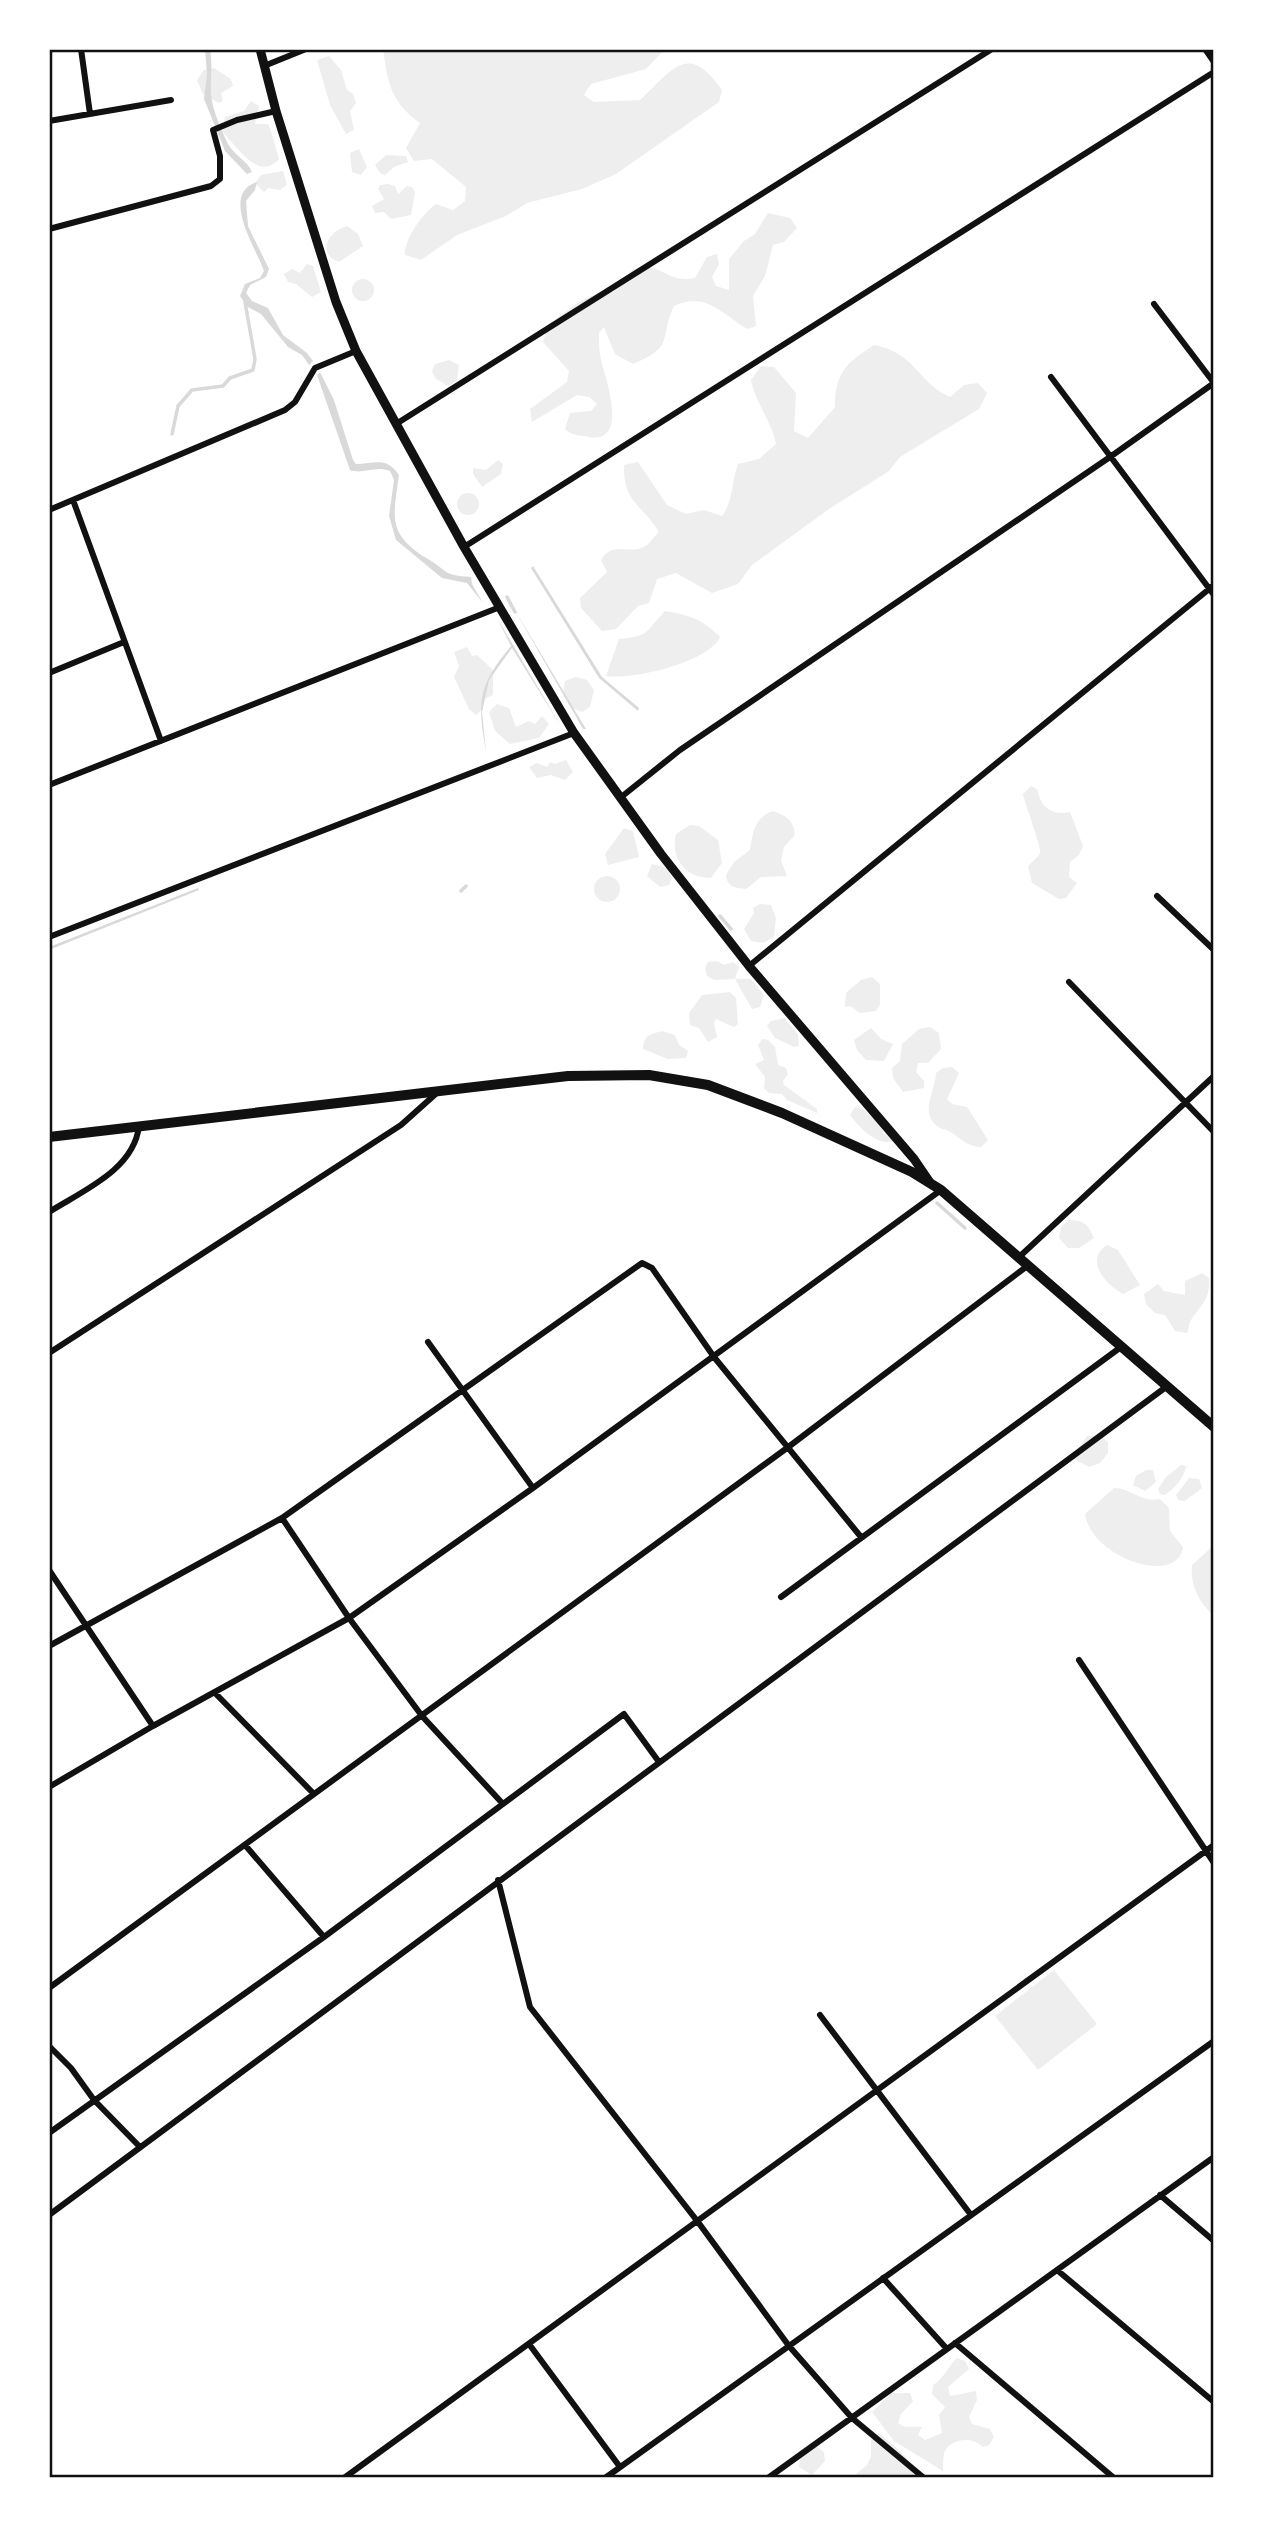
<svg xmlns="http://www.w3.org/2000/svg" width="1263" height="2527" font-family="Spectral,serif">
	<style>
		.green { fill: #eee }
		.water { fill: #d9d9d9 }
		.lines { fill: none; stroke-linecap: round; stroke-linejoin: round }
		.stream { stroke: #d9d9d9; stroke-width: 3.5 }
		.minor { stroke: #111; stroke-width: 6 }
		.secondary { stroke: #111; stroke-width: 9 }
		.primary { stroke: #111; stroke-width: 10 }
		.neatline { fill: none; stroke: #111; stroke-width: 2.5 }
	</style>
	<rect width="100%" height="100%" fill="#fff"/>
	<path class="green" d="M383,49h282l-19,20 -55,15 -7,11 10,7 46,-2c33,-31 48,-59 82,-10l-3,12 -103,72 -34,15 -55,14 -21,13 -49,19 -36,25 -16,-5c-1,-16 18,-42 31,-51l17,6 12,-9 1,-14 -34,-28 -18,2 -8,-13 14,-25c-30,-22 -32,-40 -37,-74z
		M329,56l12,14 6,20 6,4 3,9 -6,8 4,19 -8,4 -16,-29 -13,-45z
		M214,68l17,11 2,7 -12,7 2,8 -4,2 -16,-9 -6,-14 7,-10z
		M251,101l8,5 -4,18h13c5,11 7,23 11,35 -21,24 -43,-15 -57,-27l3,-15 19,-6z
		M359,149l8,18 -6,8 -9,-3 -2,-19z
		M386,155l20,1 2,6 -14,5 -9,8 -5,-2 -5,-8z
		M283,171l4,14 -7,5 -12,-2 -4,4 -9,-9 6,-8z
		M388,184l7,2 3,8 9,-8 5,1 3,5 -4,23 -20,4 -7,-7 -9,1 -3,-7 12,-7 -6,-10 2,-4z
		M768,213l22,5 7,10 -13,14 -11,3 -8,31 -12,20 3,30 -9,3c-26,-16 -42,-38 -73,-23 -16,34 2,40 -41,58l-18,-10 -11,-27 -5,6c0,9 0,19 2,27 4,17 29,84 -12,77 -9,-2 -17,-1 -24,-8l5,-16 21,-2 6,-7 -8,-7 -12,-2 -45,27 -2,-13 37,-27 2,-11 -26,-29 5,-17c14,-10 30,-25 46,-30 10,-3 17,1 25,-8 8,-8 9,-20 24,-20 22,0 26,16 52,11l12,-21 10,-3 2,10 -7,13 4,9 13,4v-31l15,-18 11,-7z
		M347,226l11,8 5,12 -24,16c-23,-8 -11,-31 8,-36z
		M307,264l6,2 8,26 -9,5 -16,-13 -8,-2 -4,-8 8,-5 8,4z
		M352 290a11 11 0 1 1 22 0a11 11 0 1 1-22 0Z
		M874,345c43,8 44,39 76,52l14,-12 14,-2 9,10 -8,16 -79,48 -11,14 -60,38 -77,56 -14,19 -26,9 -36,-20 -19,6 -8,24 -11,3 -22,23 -14,2 -21,-23 -1,-10 27,-26 -6,-12c13,-21 29,-3 46,-15 4,-3 8,-10 12,-13 -17,-28 -36,-29 -35,-67l14,-3 29,43 19,9 18,-4 18,6c12,-16 9,-34 16,-52l21,-5 17,-15c-5,-24 -20,-40 -25,-64l10,-14 13,1 22,26 -2,38 14,7 27,-31c0,-34 11,-44 39,-62z
		M449,360l10,5 -2,16 -9,5 -13,-8 -3,-7 3,-7z
		M498,460l5,4 -2,10 -19,13 -9,-13v-6l13,2z
		M457 504a11 11 0 1 1 22 0a11 11 0 1 1-22 0Z
		M665,611c24,4 38,8 55,26 -12,26 -88,43 -114,39l13,-37c31,-3 25,-6 46,-28z
		M467,647l5,9 5,-1 16,15v25l-11,5 1,9 -7,6 -7,-6 -15,-32 5,-11 -5,-14z
		M576,677l11,3 7,10 -4,17 -8,5 -9,-4 -10,-16 2,-11z
		M497,704l12,4 7,19 13,-6 6,3 7,-8 7,8 -10,14 -29,6 -15,-13 -6,-19z
		M566,760l7,12 -8,8 -14,-5 -14,3 -8,-11 8,-4 10,4 3,-5 5,2z
		M1031,786l6,3c4,18 14,27 33,23l13,34 -4,9 -9,7 -1,15 8,6 -11,15 -7,1 -27,-16 -4,-17c4,-4 10,-9 12,-13 2,-5 -15,-48 -17,-59z
		M773,811c13,5 21,9 22,24l-11,12 -3,14 6,15 -26,1 -15,12c-11,-1 -19,-2 -20,-14l8,-13 16,-12c3,-18 4,-32 23,-39z
		M690,825l9,1 19,14 4,23 -11,15c-25,0 -41,-19 -35,-44z
		M624,828l9,3 6,26 -31,8 -3,-11z
		M652,864l15,4 5,10 -3,7 -9,2 -13,-11z
		M594 889a13 13 0 1 1 26 0a13 13 0 1 1-26 0Z
		M760,904l11,1 5,13 -2,19 -11,6 -12,-2 -7,-12 10,-16 -1,-5z
		M717,961l7,4 9,-3 6,5 -4,12h16l13,16 -4,12 -8,2 -17,-30 -21,1 -7,-4 -2,-8 3,-6z
		M872,977l8,7v21l-4,6 -16,2 -10,-7 -5,1 1,-14 15,-13z
		M730,992l6,6 2,26 -4,3 -18,-8 -2,4 3,14 -9,5 -9,-14 -9,-3 -1,-12 13,-18z
		M784,1018l14,16 1,12 -5,1 -19,-9 -8,-12 4,-5z
		M930,1027l9,6 2,16 -13,14h-10l-2,9 8,9v7l-21,4 -10,-14 -1,-10 8,-7 2,-17 17,-15z
		M871,1028l10,11 12,5 -9,17 -18,-1 -9,-10 -3,-10z
		M662,1031l13,4 4,10 9,6 -2,7 -18,1 -25,-10c1,-15 7,-14 19,-18z
		M762,1039l6,1 7,7 3,18 8,3 2,6 -5,7 1,4 33,24v4l-30,-13 -5,-6 -13,-1 -5,-5 1,-11 -10,-13 9,-4 -6,-15z
		M952,1067l7,6 -12,26 5,5 15,3 21,33 -7,7c-14,-1 -17,-6 -29,-14 -5,-3 -11,-4 -15,-7 -18,-15 -1,-36 -1,-53l7,-5z
		M855,1107c13,0 15,14 25,14l4,13 9,-1 2,8c-18,6 -35,-13 -45,-26z
		M1068,1220c16,0 20,4 26,18l-15,10h-11l-9,-10 2,-11z
		M1107,1245l11,5 22,35 -17,9c-18,-10 -39,-34 -16,-49z
		M1202,1273l7,5c2,24 -12,30 -19,44 -2,4 -1,8 -3,11l-12,-2 -10,-16 -10,-2 -9,-9 -2,-10 14,-10 6,7 21,4v-14z
		M1087,1436h14l7,6v11l-8,10 -11,4 -17,-9z
		M1181,1465l5,1c-2,12 -11,22 -21,29l-5,-1 -2,-5 8,-12z
		M1146,1470h7l3,12 -11,9 -12,-6 3,-9z
		M1189,1478l10,1 3,9 -17,13 -7,-1 -2,-5z
		M1114,1488c17,0 27,15 46,11l9,9 1,23 13,16c-5,40 -92,11 -98,-33z
		M1214,1545v71c-15,-14 -24,-30 -22,-51z
		M1054,1970l43,54 -59,46 -43,-54z
		M957,2358l8,3 4,8 -21,18 2,9 26,-5 1,9 -8,17 3,7 18,5 4,8 -5,8 -6,2c-10,-11 -33,-9 -39,6 -1,5 -1,13 -1,18l-49,-30 -22,-29 19,-19h19l3,8 -12,13 -3,9 7,4h17l-4,8 7,5 17,-7 -3,-18 6,-8 -13,-13 1,-9c11,-6 14,-18 24,-27z
		M879,2433c12,11 37,27 36,45h-64l16,-13 4,-8v-18z
		M816,2446l8,6 1,9 -13,14 -13,-8 1,-10z"/>
	<path class="water" d="M205,49h5c3,16 0,29 1,45 1,15 10,35 16,48 6,13 20,18 25,30l-5,2 -22,-23 -21,-52 3,-25z
		M257,182l-2,8 -9,11 2,25 21,43 -3,8 -16,8 -4,8 6,8 16,7 15,27 24,18 6,8 -4,4 -7,-10 -14,-8 -27,-33 -13,-7 -8,-11 5,-12 15,-6 4,-7c-7,-21 -45,-77 -7,-89z
		M320,372l14,28 19,60 3,4c19,0 30,-8 43,11 -6,43 -12,59 29,84 23,14 14,16 43,18l1,7 11,19 -16,-20 -25,-5 -46,-38 -7,-24 5,-36 -4,-9c-17,-6 -26,4 -40,-1l-33,-95z
		M533,566l69,111 37,31 -1,3 -39,-33 -68,-110z
		M513,607l73,122h-3z
		M497,618l65,110 -50,-80 -23,32 -7,32 4,40c-9,-52 -8,-66 25,-106z
		M198,888l1,2 -150,60v-3z"/>
	<g class="lines">
		<path class="stream" d="M172,434l6,-28 14,-16 31,-4 7,-8 23,-8 2,-11 -10,-57
			M507,597l8,15
			M461,891l5,-5
			M720,916l11,13
			M937,1203l28,25"/>
		<path class="minor" d="M81,49l9,65
			M1205,49l9,13
			M264,66l42,-17
			M49,121l122,-21
			M49,229l162,-43 9,-7v-23l-7,-26 24,-10 39,-9
			M1154,304l60,79
			M1051,377l163,218
			M396,424l596,-375
			M73,500l88,241
			M49,510l236,-100 10,-8 20,-34 41,-17
			M464,547l750,-475
			M49,673l75,-31
			M49,785l451,-178
			M620,798l60,-48 430,-293 104,-74
			M1157,896l57,54
			M49,937l525,-204
			M749,966l465,-381
			M1069,982l145,150
			M49,1212c33,-21 85,-42 90,-86
			M1018,1258l196,-182
			M428,1342l105,146
			M49,1353l352,-228 38,-34
			M282,1518l67,100 73,98 81,88
			M49,1570l104,156
			M781,1597l340,-250
			M49,1646l233,-128 360,-255 10,5 62,89 147,180
			M1079,1660l135,203
			M215,1693l99,101
			M49,1787l104,-61 196,-108 184,-130 408,-298
			M245,1845l79,92
			M498,1880l32,127 168,215 91,124 63,72 72,60
			M49,1988l738,-540 239,-181
			M820,2015l151,200
			M49,2046l22,22 23,32 45,46
			M49,2133l275,-196 300,-223 35,48
			M1160,2195l54,46
			M49,2215l1117,-828
			M1057,2270l157,132
			M883,2278l64,71
			M955,2343l159,135
			M529,2344l91,123
			M344,2478l870,-633
			M605,2478l609,-437
			M768,2478l446,-321"/>
		<path class="secondary" d="M260,49l16,62 60,191 20,49 108,196 110,186 87,121 88,112 165,193 15,22"/>
		<path class="primary" d="M49,1137l519,-61 81,-1 59,10 74,28 130,59 29,18 273,237"/>
	</g>
	<rect width="1263" height="2527" fill="none" stroke="#ffffff" stroke-width="102"/>
	<rect x="51" y="51" width="1161" height="2425" class="neatline"/>
</svg>
